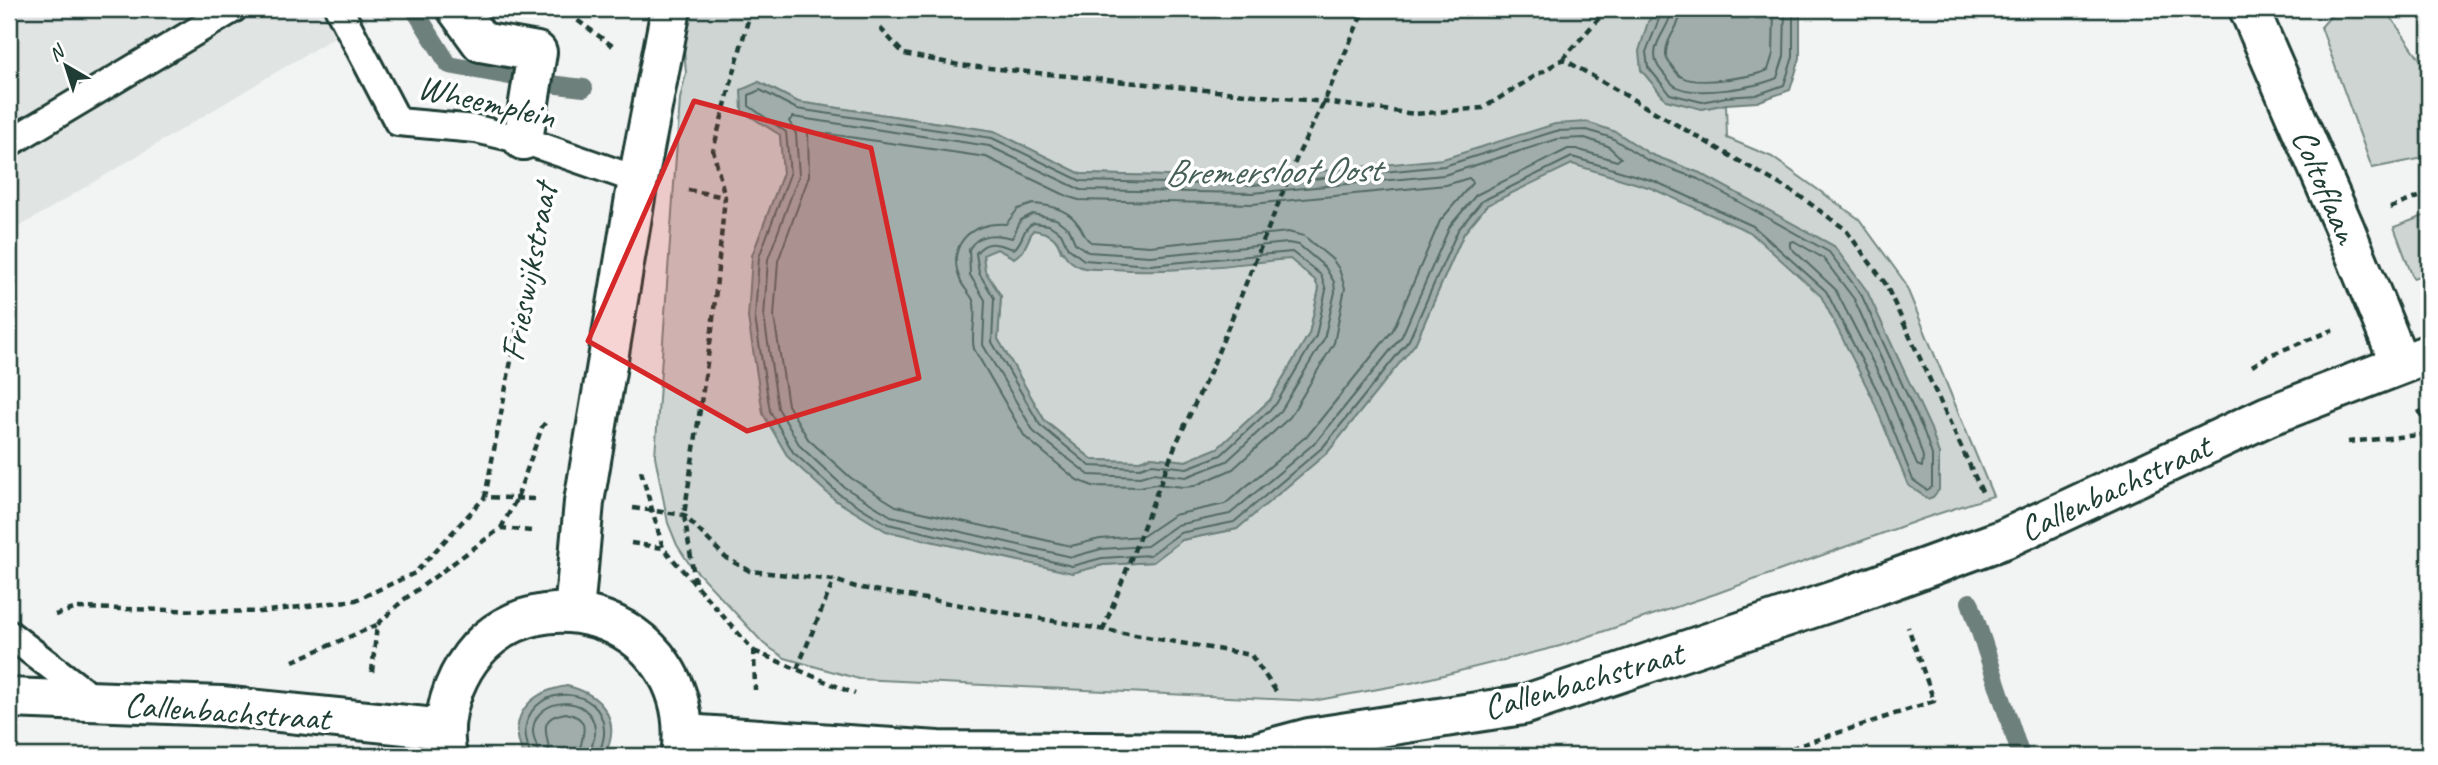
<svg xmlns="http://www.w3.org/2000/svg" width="2438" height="765" font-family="Caveat,sans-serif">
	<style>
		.built { fill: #e0e4e3 }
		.green { fill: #ced5d3; stroke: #768984; stroke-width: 2; fill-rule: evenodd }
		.water { fill: #a1adaa; stroke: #6d807b; stroke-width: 2; fill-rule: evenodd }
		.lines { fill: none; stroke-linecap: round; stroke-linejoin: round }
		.shore { stroke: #536a63; stroke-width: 2 }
		.stream { stroke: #6d807b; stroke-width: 18 }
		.lane-casing { stroke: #1f3d34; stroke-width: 32 }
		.street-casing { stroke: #1f3d34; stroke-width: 44 }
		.secondary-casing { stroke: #1f3d34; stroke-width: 44 }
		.path { stroke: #1f3d34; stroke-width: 4.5; stroke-dasharray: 7 5; stroke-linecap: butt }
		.lane { stroke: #fff; stroke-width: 26 }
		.street { stroke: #fff; stroke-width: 38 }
		.secondary { stroke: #fff; stroke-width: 38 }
		.marked { fill: #d62828; fill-opacity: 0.2; stroke: #d62828; stroke-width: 5; stroke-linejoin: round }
		.labels { text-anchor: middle; stroke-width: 7; stroke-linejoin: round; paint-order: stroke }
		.street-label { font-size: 35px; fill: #1f3d34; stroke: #fff }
		.water-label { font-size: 37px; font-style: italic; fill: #465f57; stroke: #fff }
	</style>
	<rect width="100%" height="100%" fill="#f2f3f3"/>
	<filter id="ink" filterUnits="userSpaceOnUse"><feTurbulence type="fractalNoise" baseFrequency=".0143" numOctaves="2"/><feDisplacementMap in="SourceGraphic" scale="14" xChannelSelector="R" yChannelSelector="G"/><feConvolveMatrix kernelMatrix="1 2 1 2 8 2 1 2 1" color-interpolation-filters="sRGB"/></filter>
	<g filter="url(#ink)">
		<path class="built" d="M9,9h372l-372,224z"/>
		<path class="green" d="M689,9h968l-9,13 54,87 24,-5 1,34 45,19 87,62 45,62 89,215 -71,23 -207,75 -155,52 -149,37 -98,18 -454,-22 -74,-21 -21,-14 -76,-82 -11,-17 -9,-22 -13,-67 25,-357 6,-26 -3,-36zM759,82l39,20 196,29 87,43 171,4 235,27 -23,28 -49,111 -178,185 -55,11 -29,22 -50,3 -31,8 -320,-317 31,-83 -3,-38z
			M2337,9h48l44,63v85l-57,11 -51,-141z
			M2429,214v59l-16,5 -19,-51z
			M1033,230c16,2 23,6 28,22l154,14 75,-8 25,22 4,9 -10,45 -39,66 -52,48 -32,13 -35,-4 -11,4 -47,-1 -48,-39 -47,-82 3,-43 -16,-25 -2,-17 14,-5 26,2z"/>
		<path class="water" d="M1657,9h143v49l-10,32 -33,12 -31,2 -24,5 -36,-9 -25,-30 -2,-19 9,-29z
			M759,82l39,20 196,29 87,43 171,4 191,-19 112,-35 32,-2 29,10 34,22 50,19 134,73 33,45 64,138 8,25v36l-6,7 -5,2 -20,-14 -36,-88 -51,-101 -71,-64 -99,-44 -79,-24 -85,41 -23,28 -49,111 -87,108 -91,77 -55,11 -29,22 -50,3 -31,8 -186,-42 -51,-31 -47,-43 -25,-43 -15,-96 4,-62 31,-83 -3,-38 -38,-24 -1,-21zM1033,230c36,5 20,26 48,37 8,3 22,2 32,2 59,5 118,-5 177,-10l25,21 4,9 -10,45 -39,66 -52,48 -32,13 -35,-4 -11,4 -47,-1 -48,-39 -47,-82 3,-43 -16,-25 -2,-16 14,-6 17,9 9,-7z
			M567,686c35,8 56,35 37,70h-80c-18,-38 4,-64 43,-70z"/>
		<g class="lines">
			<path class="shore" d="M1663,9l-17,43 2,15 22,27 32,8 24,-5 30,-2 28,-10 9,-28v-48
				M1672,9c-1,16 -17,29 -17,46 0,8 4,13 9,19 3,3 7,10 11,12 20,12 81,1 102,-8l7,-22 1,-47
				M1682,9c-1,17 -17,29 -16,46 0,5 2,6 5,10 3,4 6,10 11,12 15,9 70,0 86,-7l5,-16 1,-45
				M760,90l37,19 195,29 89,43 171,4 192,-19 112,-35 31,-1 25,8 35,22 51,19 131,73 32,42 63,138 8,23v32l-5,3 -14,-10 -34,-86 -53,-103 -73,-65 -99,-45 -82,-24 -90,44 -24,29 -49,110 -86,107 -89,75 -54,11 -30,22 -48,3 -30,8 -184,-42 -49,-30 -46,-42 -23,-41 -15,-93 4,-61 31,-83 -4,-42 -37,-26v-11z
				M793,117l196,29 92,44 171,3 192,-18 114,-36 27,-1 23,8 13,12 -4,3 -41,-12h-8l-92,46 -26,31 -48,110 -85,105 -87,73 -53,11 -30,21 -46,3 -29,8 -181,-41 -47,-29 -44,-41 -22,-38 -14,-91 4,-58 31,-84 -3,-41 -7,-13z
				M808,131l178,26 83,40 10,3 174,4 193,-19 23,-7 4,4 -33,39 -47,109 -84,104 -84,70 -51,11 -31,21 -43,3 -29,7 -175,-40 -45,-28 -43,-39 -20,-34 -14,-88 4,-56 31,-85z
				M1033,204c17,1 35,5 45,20 6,7 5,13 13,18l59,4 138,-14 16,4 29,24 6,9 6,19 -11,55 -44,74 -57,52 -39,17 -10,1 -29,-3 -15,3 -47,-1 -16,-6 -52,-43 -51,-88c-4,-15 4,-36 -1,-49 -3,-6 -9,-12 -12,-18 -16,-36 9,-61 45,-58l12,-15z
				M1033,214l23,5 13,10 6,14 13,9 62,4 138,-13 11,2 26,22 9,15 1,10 -11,47 -43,72 -54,50 -41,16 -33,-4 -13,4 -51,-2 -55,-43 -51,-87 2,-45 -15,-25 -1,-26c10,-17 27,-15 43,-11l9,-18z
				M1034,223l15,2 12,8 7,15 16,12 66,5 142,-13 29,23 5,15 -10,46 -40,68 -55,51 -34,13 -35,-4 -12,4 -50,-2 -50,-41 -48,-83 2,-44 -15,-25 -3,-20c13,-16 24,-7 38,-4 10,-8 8,-22 20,-26z
				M1794,241l29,17 31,41 62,136 7,22 -1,10 -5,-2 -30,-75 -52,-101 -45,-42v-5z
				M530,756c-1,-11 -7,-19 -4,-31 9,-42 76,-40 78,5 1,10 -4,17 -5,26
				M539,756c0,-9 -7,-17 -6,-27 4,-34 59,-35 62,0 1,10 -5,18 -5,27
				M550,756c-1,-20 -16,-38 16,-43 29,6 14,25 13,43"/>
			<path class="stream" d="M414,9l35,56 60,11
				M549,84l35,4
				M1970,602l51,154"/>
			<g class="lane-casing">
				<path id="lane" d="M339,9l59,113 78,7 47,11 115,40
					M9,143l224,-134
					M9,634l88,68"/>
			</g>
			<g class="street-casing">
				<path id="street" d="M457,9l24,33 56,10 -14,88
					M2249,9l95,218 56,137
					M574,613l10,-111 54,-322 33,-171"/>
			</g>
			<g class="secondary-casing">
				<g id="secondary">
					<path d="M9,698l212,8 224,23"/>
					<path id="s1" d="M684,734l254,17 315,2 56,-15 214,-33 325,-109 156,-57 264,-123 161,-62"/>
					<path d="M447,756c-5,-22 -1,-47 7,-68 53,-132 248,-78 227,68"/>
				</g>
			</g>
			<path class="path" d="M579,9l-2,11 37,27
				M880,28l24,26 55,11 365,37 91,12 68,-6 80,-49 235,136 47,34 40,54 98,211
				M1563,59l44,-50
				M688,190l37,7
				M2390,208l39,-15
				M2252,366l18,-11 63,-25
				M2419,410l10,23
				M2348,442l81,-8
				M641,471l22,77
				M534,499l-49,-2 58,-304
				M633,508l51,7 42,43 24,13 84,9 22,7 395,68 27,39
				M501,528l16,-30 25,-71 3,-4
				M631,543l32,5 91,103 1,39
				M695,582l-11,-67 28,-185 13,-133 -12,-47 38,-141
				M55,615l22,-7 183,4 96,-12 59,-27 70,-76
				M1103,630l72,-184 35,-74 88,-217 26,-53 40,-93
				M754,651l101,43
				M293,661l84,-36
				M797,669l37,-89
				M372,672l5,-47 25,-24 99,-73 31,3
				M1768,756l166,-55 -26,-74"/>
			<use href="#lane" class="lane"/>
			<use href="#street" class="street"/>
			<use href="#secondary" class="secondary"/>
		</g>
	</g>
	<path class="marked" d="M694,101l177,47 48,230 -172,53 -159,-90z"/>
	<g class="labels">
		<g class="street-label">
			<text transform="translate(487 101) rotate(13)" y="12">Wheemplein</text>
			<text transform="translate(2326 186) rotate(67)" y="12">Coltoflaan</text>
			<text transform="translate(528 272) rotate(-79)" y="12">Frieswijkstraat</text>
			<text dy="12" stroke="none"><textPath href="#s1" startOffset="1475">Callenbachstraat</textPath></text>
			<text transform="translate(1583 680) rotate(-16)" y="12">Callenbachstraat</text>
			<text transform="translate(227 711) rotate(4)" y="12">Callenbachstraat</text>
		</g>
		<g class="water-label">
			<text transform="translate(1272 170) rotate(-1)" y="13">Bremersloot Oost</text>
		</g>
	</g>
	<rect width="2438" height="765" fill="none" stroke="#fff" stroke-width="35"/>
	<rect x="18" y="18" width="2403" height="730" fill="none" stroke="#1f3d34" stroke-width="2.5" filter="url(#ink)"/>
	<g transform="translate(66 66) rotate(321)" stroke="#ffffff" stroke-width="5" paint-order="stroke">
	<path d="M0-5L12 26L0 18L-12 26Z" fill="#1f3d34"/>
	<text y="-10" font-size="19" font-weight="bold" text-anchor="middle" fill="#1f3d34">N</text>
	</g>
</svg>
